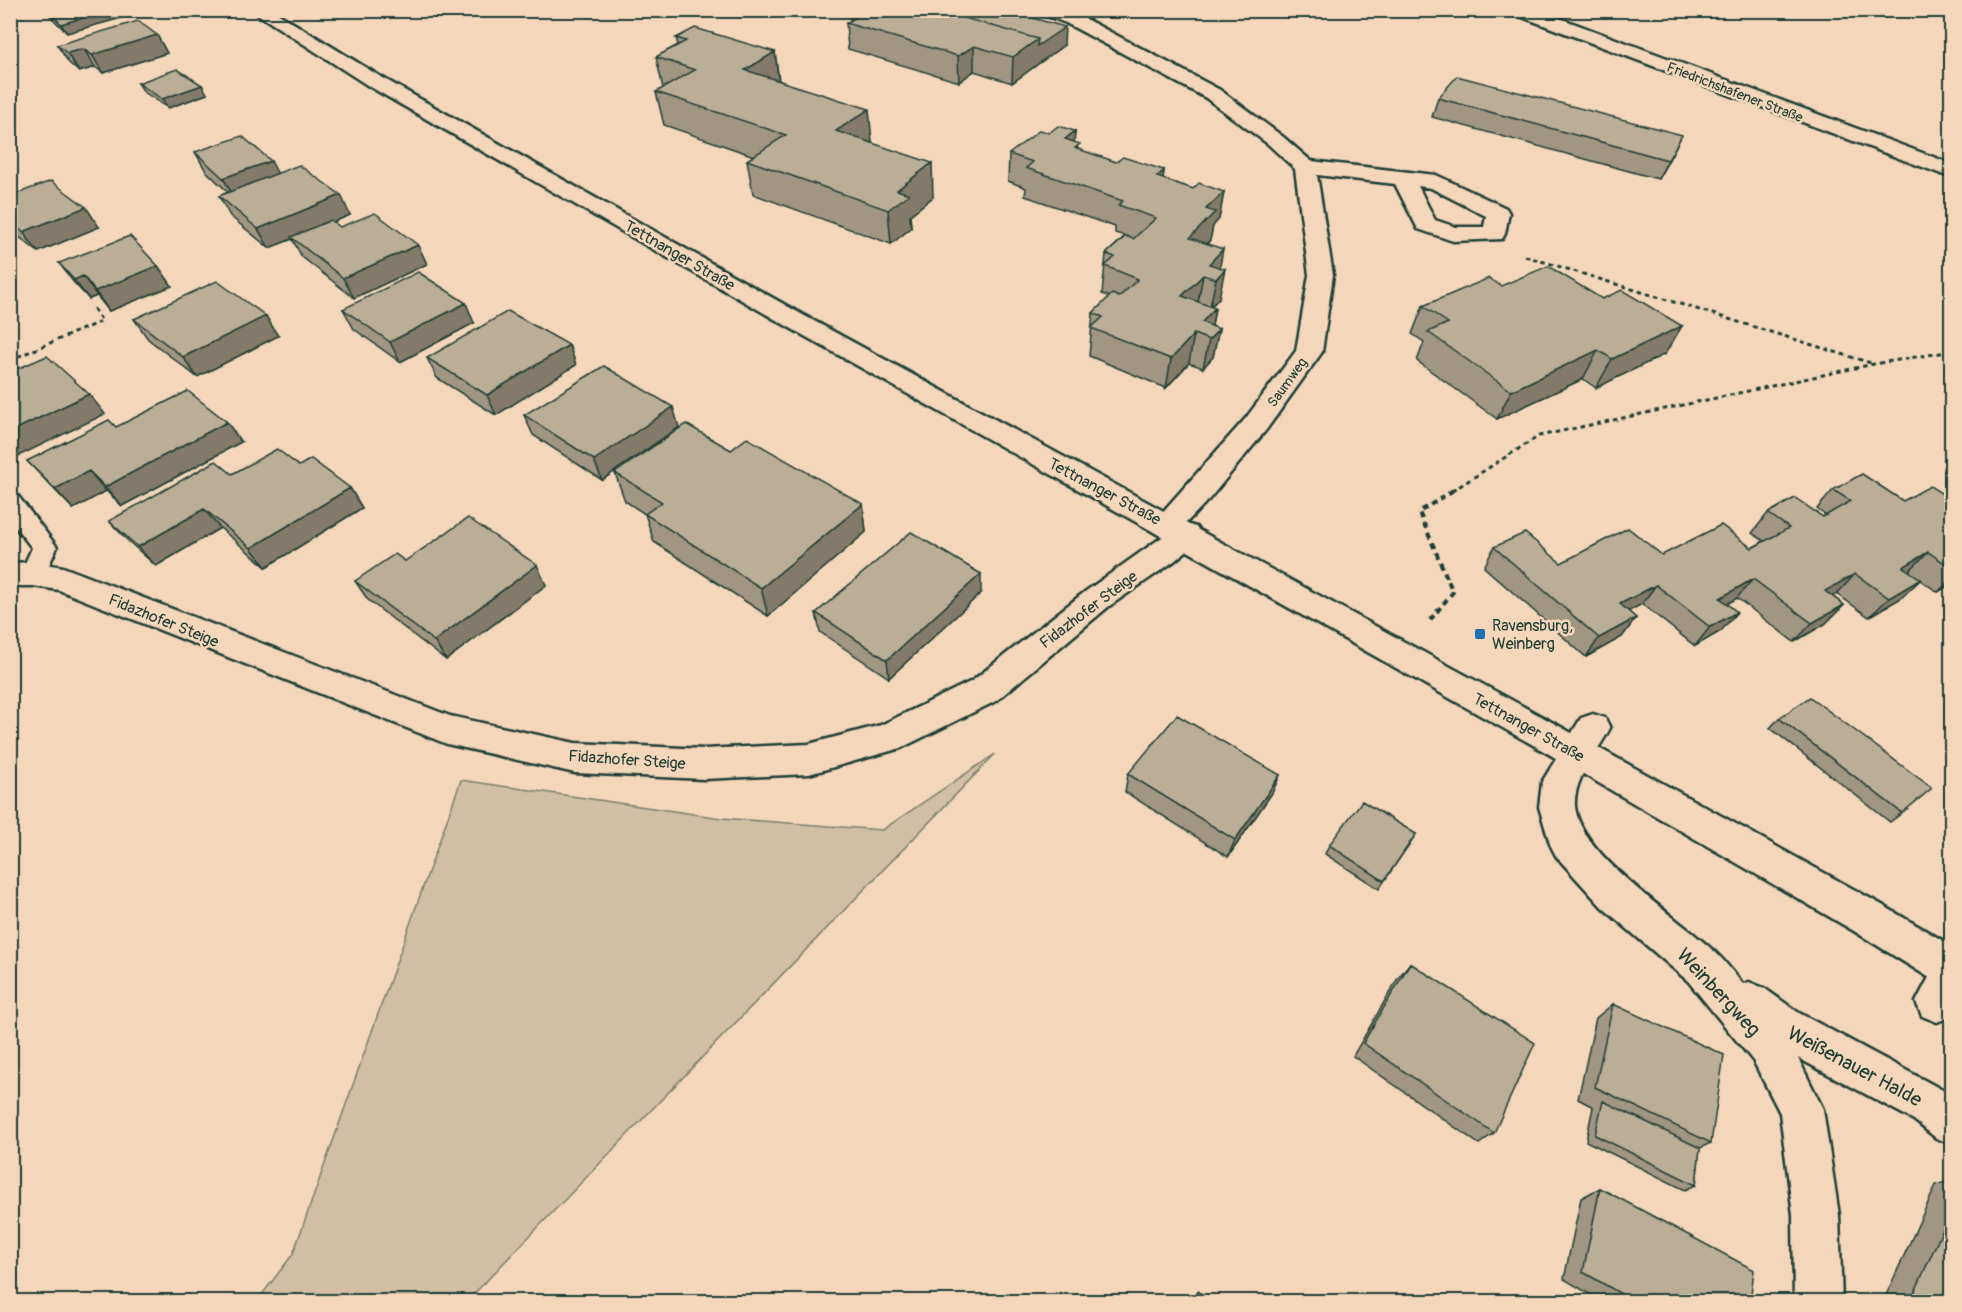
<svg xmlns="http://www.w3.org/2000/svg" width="1962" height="1312" font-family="Pangolin,sans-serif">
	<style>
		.green { fill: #d2bea4; stroke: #787e6c; stroke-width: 1.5 }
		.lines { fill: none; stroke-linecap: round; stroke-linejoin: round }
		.lane-casing { stroke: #1f3d34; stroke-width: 5 }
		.street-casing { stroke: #1f3d34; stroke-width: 5 }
		.secondary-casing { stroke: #1f3d34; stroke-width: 5 }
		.path-far1 { stroke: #1f3d34; stroke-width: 3; stroke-dasharray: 4.5 4; stroke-linecap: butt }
		.path { stroke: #1f3d34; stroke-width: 4; stroke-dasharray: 6 4.5; stroke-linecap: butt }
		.lane { fill: #f4d7ba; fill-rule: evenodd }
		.street { fill: #f4d7ba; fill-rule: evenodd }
		.secondary { fill: #f4d7ba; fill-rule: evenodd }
		.wall { fill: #a19682; stroke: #1f3d34; stroke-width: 1.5 }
		.shaded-wall { fill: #837a6a; stroke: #1f3d34; stroke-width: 1.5 }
		.building { fill: #bbae97; stroke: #1f3d34; stroke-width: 1.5 }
		.poi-dot { fill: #1f6fb2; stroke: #f4d7ba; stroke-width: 2 }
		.labels { text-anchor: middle; stroke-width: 5; stroke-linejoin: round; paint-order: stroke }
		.far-street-label { font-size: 14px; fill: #1f3d34; stroke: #f4d7ba }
		.street-label { font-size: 16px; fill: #1f3d34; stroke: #f4d7ba }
		.poi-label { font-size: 16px; fill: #1f3d34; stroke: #f4d7ba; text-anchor: start }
		.near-street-label { font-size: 20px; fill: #1f3d34; stroke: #f4d7ba }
	</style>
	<rect width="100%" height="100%" fill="#f4d7ba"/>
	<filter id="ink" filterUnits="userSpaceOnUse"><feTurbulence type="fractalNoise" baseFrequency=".0167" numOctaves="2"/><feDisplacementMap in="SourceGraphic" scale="12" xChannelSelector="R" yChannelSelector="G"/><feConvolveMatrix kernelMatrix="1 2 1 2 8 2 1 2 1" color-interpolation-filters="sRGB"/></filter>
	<g filter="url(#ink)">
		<path class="green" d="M995,754l-528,547h-210l36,-47 168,-474 260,38 161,12z"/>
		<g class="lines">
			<g class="lane-casing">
				<path id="lane" d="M10,494l8,2 39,51 -15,34 -9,2 -9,-2 -4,-7 12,-26 -22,-28z"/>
			</g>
			<g class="street-casing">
				<path id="street" d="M1039,10h26l13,5 142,75 62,46 29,25 125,14 70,33 3,5 -4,21 -3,5 -49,2 -35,-12 -23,-45 -78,-9 16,100 -11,77 -56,78 -56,68 -25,26 11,3 4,8 -4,8 -23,19 -65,45 -112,94 -95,47 -92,26 -105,5 -129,-6 -128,-29 -388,-154 -26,-4h-23v-23l23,-1 30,5 387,149 125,27 129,6 105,-5 72,-19 91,-44 114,-90 79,-56 -10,-2 -4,-8 95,-107 50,-67 13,-76 -14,-106 -27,-25 -62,-46 -140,-75 -25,-9zM1418,186l13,2 55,28 -2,11h-28l-21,-7z
					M1593,714l12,4 5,10c-12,24 -37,50 -35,78 4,50 106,113 141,147 10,9 18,21 27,31l6,-2 15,6 35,25 153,82v49l-16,-6 -22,-18 -116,-62 25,51 16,106 3,87h-48l-1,-87 -13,-102 -26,-51 -66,-81 -86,-74 -46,-51 -6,-12 -11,-37 3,-25 39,-64z
					M1952,955v61l-15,6 -15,-6 -6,-14 22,-42z"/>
			</g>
			<g class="secondary-casing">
				<path id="secondary" d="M251,10h21l109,67 422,238 756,411 323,179 70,41v42l-14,-5 -84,-52 -319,-185 -750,-421 -418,-240z
					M1512,10h26l414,154v14l-438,-164z"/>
			</g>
			<path class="path-far1" d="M1525,256l349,108
				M10,360l92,-39 -10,-15
				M1452,491l87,-55 335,-72 78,-13"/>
			<path class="path" d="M1430,620l23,-28 -34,-80 36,-23"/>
			<use href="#lane" class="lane"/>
			<use href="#street" class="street"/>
			<use href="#secondary" class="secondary"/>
		</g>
		<path class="wall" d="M46,10h71l4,8 -54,15 -18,-18z
			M850,12l214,33 -52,38 -38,-12 -15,11 -111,-33 -2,-26 4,-2z
			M157,35l10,18 -64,20 -8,-6 -16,5 -10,-9 -12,-18z
			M676,38l99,14 4,28 93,62 -1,1 62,54 -23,18 1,13 -20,16 -138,-50 -6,-34 7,-4 -90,-31 -8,-33 7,-4 -7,-31 22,-12z
			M138,83l64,2 5,9 -39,14 -24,-16z
			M1438,98l234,56 -14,25 -226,-62z
			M1075,131l-1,11 5,8 37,12 48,8 -1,9 30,10 31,3 -5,27 -6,7 -3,14 -3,4 13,24 -1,30 -8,9 4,1 -3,18 7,3 -6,28 -10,11 -14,-5 -23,25 -77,-32 4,-43 17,-16 -8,-3 4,-40 19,-18 -10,-3v-6l-90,-31 1,-8 -18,-7 1,-27 40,-21z
			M195,152l82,21 73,42 -17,7 7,5 87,37 -73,34 -52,-41 -10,-18 -23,9 -39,-32 -11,-20 9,-4 -22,-21z
			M10,196l89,31 -61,25 -19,-15 -9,3z
			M59,263l99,3 14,20 -63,25 -12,-15 -8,3 -15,-16z
			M1501,286l164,68 -69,34 -13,-9 -86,40 -80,-58 7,-19 -12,-8 11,-28z
			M343,309l131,14 -74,39 -46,-33z
			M134,319l144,17 -81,41 -49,-38z
			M569,345l7,20 -80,50 -59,-37 -10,-20z
			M524,415l155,12 -77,53 -69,-45z
			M116,427l125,15 -119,64 -16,-15 -33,18 -46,-48z
			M731,450l132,54 3,28 -98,84 -114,-74 -9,-28 -20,-13 -10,-28z
			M299,466l51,22 12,20 -96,59 -46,-39 -64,38 -29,-26 -18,-19 123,-47z
			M1833,490l70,11 49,-1v83l-14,9 -18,-12 -19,18 -32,19 -32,-23 -5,2 12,9 -19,19 -31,18 -57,-44 -10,6 -6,27 -26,15 -53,-42 -14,7 8,7 -14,19 -36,20 -102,-90 10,-20 67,16 191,-15 12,-7 -12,-8 16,-20 55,4 3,-1 -9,-7z
			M405,561l141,24 -100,75 -78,-60 -13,-19z
			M981,593l-92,85 -69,-46 -4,-19z
			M1779,718l123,95 -12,9 -120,-94z
			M1128,774l152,1 -8,18 -44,64 -103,-65z
			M1416,834l-37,55 -54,-35 4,-9z
			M1410,963l84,170 -15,11 -126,-88 45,-78z
			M1613,1004l98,139 -11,5 -4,37 -11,5 -99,-49 7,-34 -15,-8 18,-81z
			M1952,1180v122h-69l53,-117z
			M1600,1188l150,114h-147l-39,-23 17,-81z
			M1198,1291l13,11h-22l2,-4z"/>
		<path class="shaded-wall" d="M111,10h6l4,8 -54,15 -6,-9z
			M1065,27l-1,18 -52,38 1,-26 25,-18z
			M157,35l10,18 -64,20 -11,-18z
			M974,46v25l-15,11 -1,-26z
			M84,49l11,18 -16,5 -12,-19z
			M775,52l4,33 -34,-15z
			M202,85l5,9 -39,14 -6,-9z
			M869,109l3,33 -32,23 -4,-34z
			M1075,131l-2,27 -8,-19z
			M1682,135l-10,19 -14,25 10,-19z
			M271,161l10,19 -47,17 -11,-19z
			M932,163l1,34 -23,18 1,13 -20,16 -3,-34 9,-20z
			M1164,170l-3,28 -4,-21z
			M1224,192l-5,27 -6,7 -3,14 -25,26 5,-28 16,-29z
			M341,195l9,20 -57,24 -2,-2 1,2 -23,9 -11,-19z
			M86,207l13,20 -61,25 -15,-20z
			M10,225l9,12 -9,3z
			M418,245l9,19 -73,34 -11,-20z
			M1223,249l-5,28 7,-8 -6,29 -9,9 6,-28 -7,-15z
			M158,266l14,20 -63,25 -14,-20z
			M1203,275l-5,28 -16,-7z
			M83,276l14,20 -8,3 -15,-19z
			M466,303l8,20 -74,39 -10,-20z
			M1215,308l-5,29 -8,-15z
			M266,316l12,20 -81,41 -14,-20z
			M1682,326l-17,28 -69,34 16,-29z
			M1219,329l-6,28 -10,11 6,-28z
			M1194,334l-5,29 -23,25 5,-29z
			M569,345l7,20 -80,50 -9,-20z
			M1598,350l-15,29 -86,40 14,-28z
			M89,394l16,20 -95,46v-28z
			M673,407l6,20 -77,53 -8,-20z
			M227,422l14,20 -119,64 -17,-19z
			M89,471l17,20 -33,18 -18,-20z
			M350,488l12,20 -96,59 -15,-19z
			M863,504l3,28 -98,84 -7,-28z
			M204,509l16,19 -64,38 -18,-19z
			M1928,552l-20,20 -5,-5z
			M537,565l9,20 -100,75 -12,-19z
			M981,574v19l-92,85 -2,-18z
			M1855,574l-18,20 -30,17 18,-20z
			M1952,578v5l-14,9z
			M1753,579l-16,19 -33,19 16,-19z
			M1921,579l-20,19 -32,19 20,-19z
			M1656,585l-14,19 -36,20 14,-20z
			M1844,605l-19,19 -31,18 18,-19z
			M1737,612l-16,19 -26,15 15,-19z
			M1636,618l-14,19 -36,20 13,-19z
			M1280,775l-8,18 -44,64 7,-17z"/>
		<path class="building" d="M48,10h63l-50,14z
			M852,10h84l102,29 -25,18 -39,-11 -16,10 -112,-33 14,-8 -10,-3z
			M936,10h68l61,17 -28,19 1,-7z
			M138,21l19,14 -65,20 -8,-6 -17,4 -10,-8z
			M695,28l80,24 -30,18 124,39 -33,22 96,32 -35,27 12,4 -21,16 -141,-50 39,-25 -130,-43 39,-22 -39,-13 30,-16 -10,-3z
			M177,69l25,16 -40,14 -24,-16z
			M1457,76l225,59 -14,25 -230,-62z
			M1058,126l17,5 -10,8 15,5 -5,4 41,14 7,-5 41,13 -7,7 36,12 6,-6 25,9 -18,17 9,3 -25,26 33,11 -14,15 16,5 -9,10 -13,-4 -21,21 33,12 -13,14 17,7 -10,11 -15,-6 -23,25 -80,-31 12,-11 -10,-4 19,-19 7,3 19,-18 -33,-13 10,-9 -9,-3 20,-18 7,3 23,-21 -38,-13 5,-4 -97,-33 7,-6 -24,-8 31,-24 9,3z
			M242,136l29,25 -48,17 -28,-26z
			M299,165l42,30 -83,34 -39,-33z
			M51,181l35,26 -63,25 -13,-10v-26z
			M375,213l43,32 -75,33 -52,-41 40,-17 9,7z
			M130,236l28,30 -63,25 -12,-15 -9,4 -15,-17z
			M1548,266l54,33 20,-9 60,36 -70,33 -14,-9 -87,41 -83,-59 20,-9 -25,-17 66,-28 12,8z
			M418,272l48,31 -76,39 -47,-33z
			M217,281l49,35 -83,41 -49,-38z
			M508,311l61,34 -82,50 -60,-37z
			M47,356l42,38 -79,38v-60z
			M604,366l69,41 -79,53 -70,-45z
			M188,391l39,31 -122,65 -16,-16 -34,18 -28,-28 82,-41 7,7z
			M686,424l45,26 16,-12 116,66 -102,84 -116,-74 17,-12 -47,-29z
			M277,449l22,17 12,-7 39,29 -99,60 -47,-39 -66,38 -29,-26 107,-60 16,13z
			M1862,474l41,27 27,-15 22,14v68l-24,-16 -25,15 18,12 -32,19 -34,-24 -30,17 19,14 -32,18 -59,-44 -33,19 17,14 -27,15 -54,-42 -36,19 16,14 -37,20 -105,-91 31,-14 36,30 67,-35 34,27 59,-30 31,23 37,-20 -21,-15 27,-15 28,19 28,-16 -18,-11z
			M468,518l69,47 -103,76 -79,-60 40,-27 10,7z
			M911,532l70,42 -94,86 -71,-47z
			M1810,697l122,91 -30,25 -123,-95z
			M1177,715l103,60 -45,65 -107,-66z
			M1362,801l54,33 -32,47 -55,-36z
			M1410,963l125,80 -41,90 -131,-90z
			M1613,1004l111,51 -13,88 -116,-56z
			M1603,1101l97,47 -4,37 -101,-50z
			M1600,1188l154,82 -4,32h-115l-52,-30z
			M1952,1209v93h-32l-7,-6z
			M1198,1291l13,11h-18z"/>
	</g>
	<rect class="poi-dot" x="1474" y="628" width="12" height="12" rx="3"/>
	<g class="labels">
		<g class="far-street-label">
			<text transform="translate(1735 92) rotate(21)" y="5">Friedrichshafener Straße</text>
			<text transform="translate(1287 382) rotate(-54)" y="5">Saumweg</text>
		</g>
		<g class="street-label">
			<text transform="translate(680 255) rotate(30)" y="6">Tettnanger Straße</text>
			<text transform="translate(1105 491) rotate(28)" y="6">Tettnanger Straße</text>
			<text transform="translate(1088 609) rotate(-37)" y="6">Fidazhofer Steige</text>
			<text transform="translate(164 620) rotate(22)" y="6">Fidazhofer Steige</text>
			<text transform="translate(1529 727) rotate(29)" y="6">Tettnanger Straße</text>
			<text transform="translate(627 759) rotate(4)" y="6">Fidazhofer Steige</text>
		</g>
		<g class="poi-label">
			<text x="1492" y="631">Ravensburg,<tspan x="1492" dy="18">Weinberg</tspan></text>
		</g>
		<g class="near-street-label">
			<text transform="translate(1719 992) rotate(47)" y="7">Weinbergweg</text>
			<text transform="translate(1855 1066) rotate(28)" y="7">Weißenauer Halde</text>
		</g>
	</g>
	<rect width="1962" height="1312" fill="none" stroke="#f4d7ba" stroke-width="36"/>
	<rect x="18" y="18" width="1926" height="1276" fill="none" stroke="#1f3d34" stroke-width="2" filter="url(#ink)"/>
</svg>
